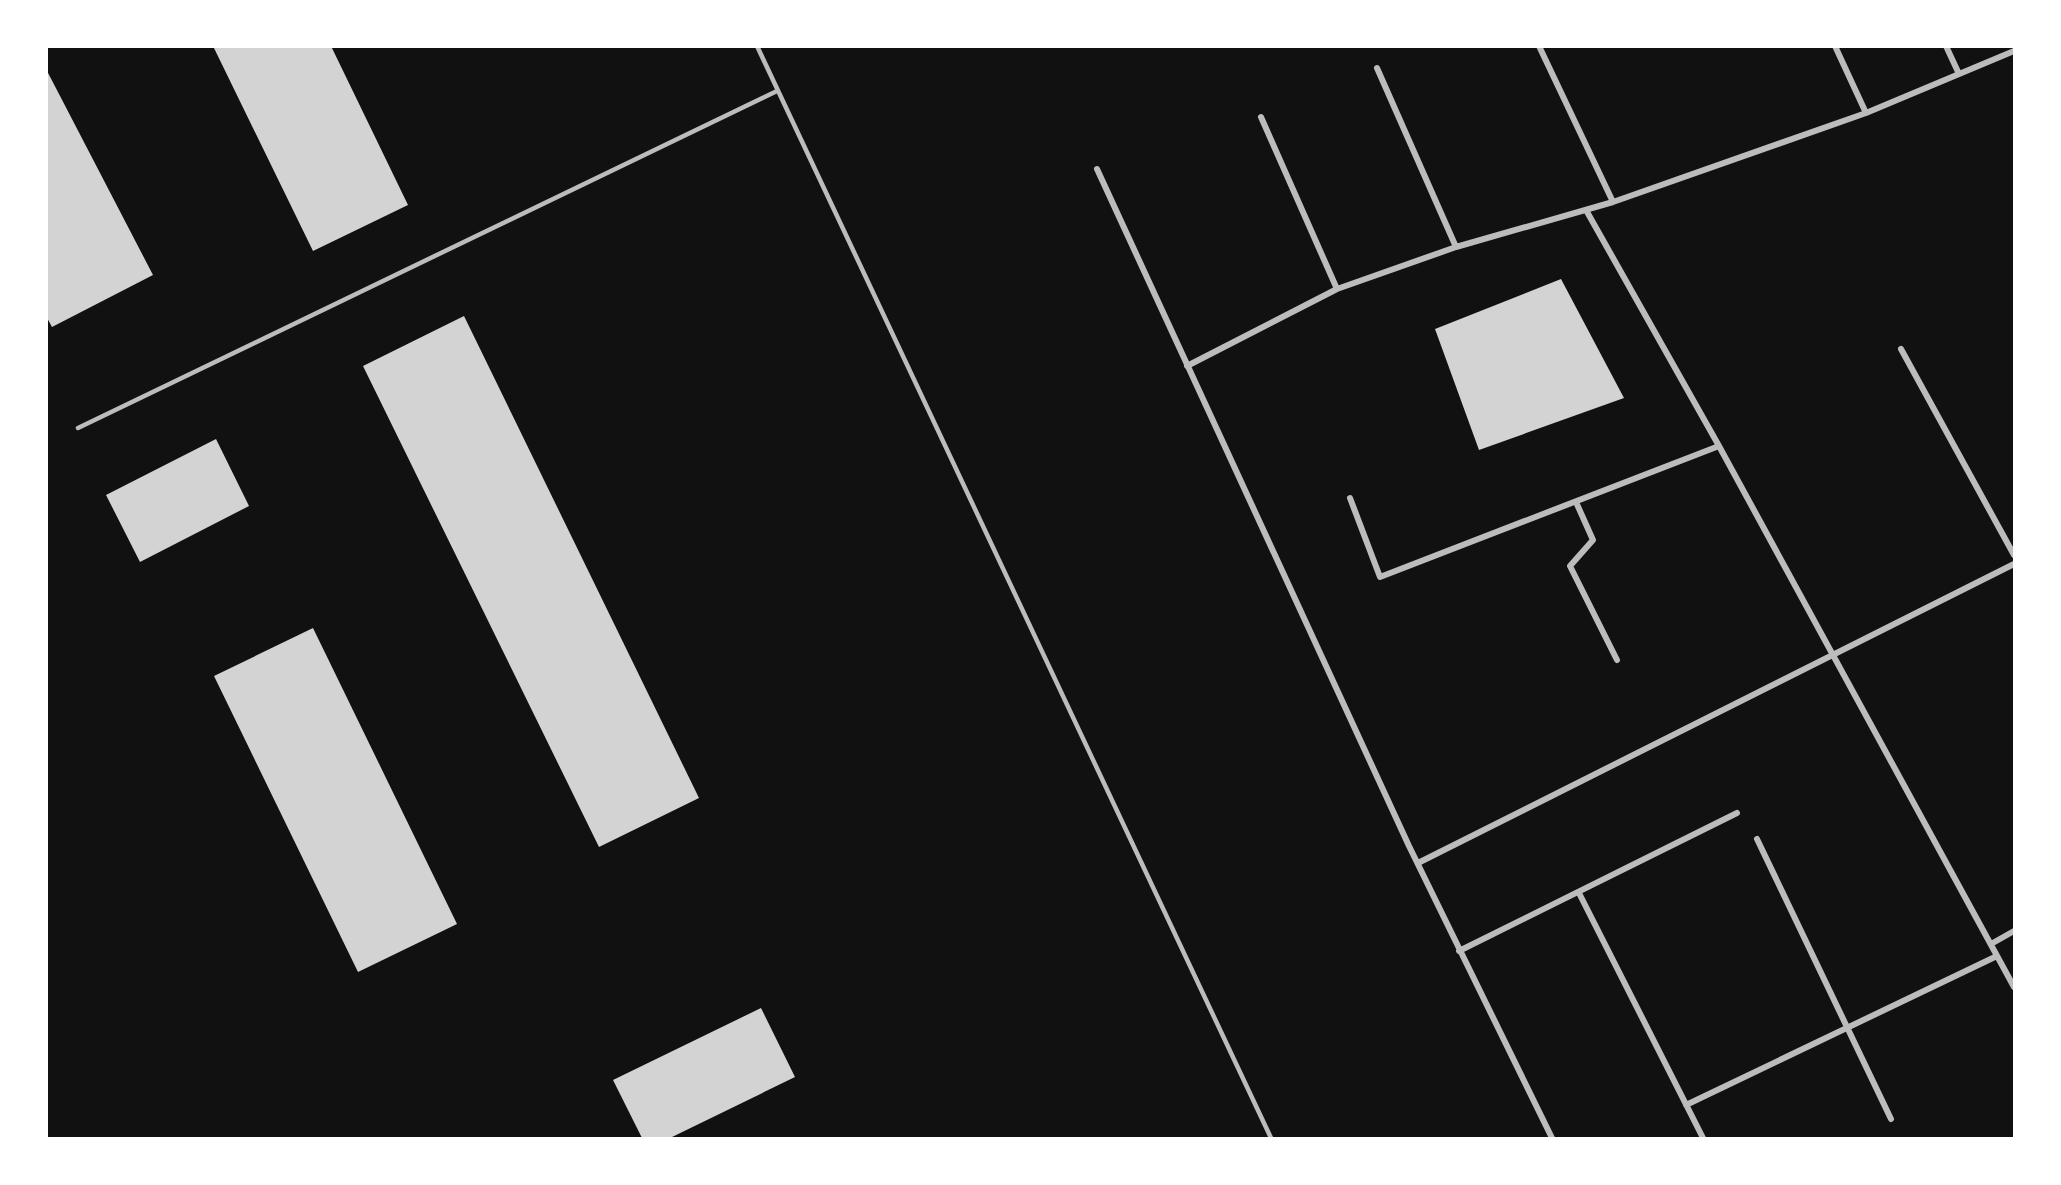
<svg xmlns="http://www.w3.org/2000/svg" width="2061" height="1185" font-family="'Fira Sans',sans-serif">
	<style>
		.building { fill: #d3d3d3 }
		.lines { fill: none; stroke-linecap: round; stroke-linejoin: round }
		.service { stroke: #bcbcbc; stroke-width: 4.5 }
		.minor { stroke: #bcbcbc; stroke-width: 6 }
	</style>
	<rect width="100%" height="100%" fill="#111"/>
	<path class="building" d="M213,46h118l77,159 -95,46z
		M46,69l107,206 -101,52 -6,-11z
		M1561,279l63,119 -145,52 -44,-121z
		M464,316l235,482 -100,49 -236,-481z
		M216,439l33,67 -109,56 -34,-67z
		M313,628l144,296 -99,48 -144,-296z
		M761,1008l34,69 -125,61h-28l-29,-58z"/>
	<g class="lines">
		<path class="service" d="M757,46l514,1092
			M78,428l699,-337"/>
		<path class="minor" d="M1539,46l74,156
			M1835,46l31,67
			M1946,46l13,28
			M1377,68l79,179
			M1261,117l76,172
			M1097,169l312,677 143,292
			M1586,210l133,236 295,541
			M1901,349l113,206
			M1187,366l150,-77 119,-42 157,-45 253,-89 148,-62
			M1350,498l30,79 339,-131
			M1576,502l17,38 -23,26 47,94
			M1757,839l134,280
			M1418,863l596,-299
			M1579,893l124,245
			M1991,944l23,-13
			M1459,951l278,-138
			M1686,1105l311,-149"/>
	</g>
	<rect width="2061" height="1185" fill="none" stroke="#ffffff" stroke-width="96"/>
</svg>
